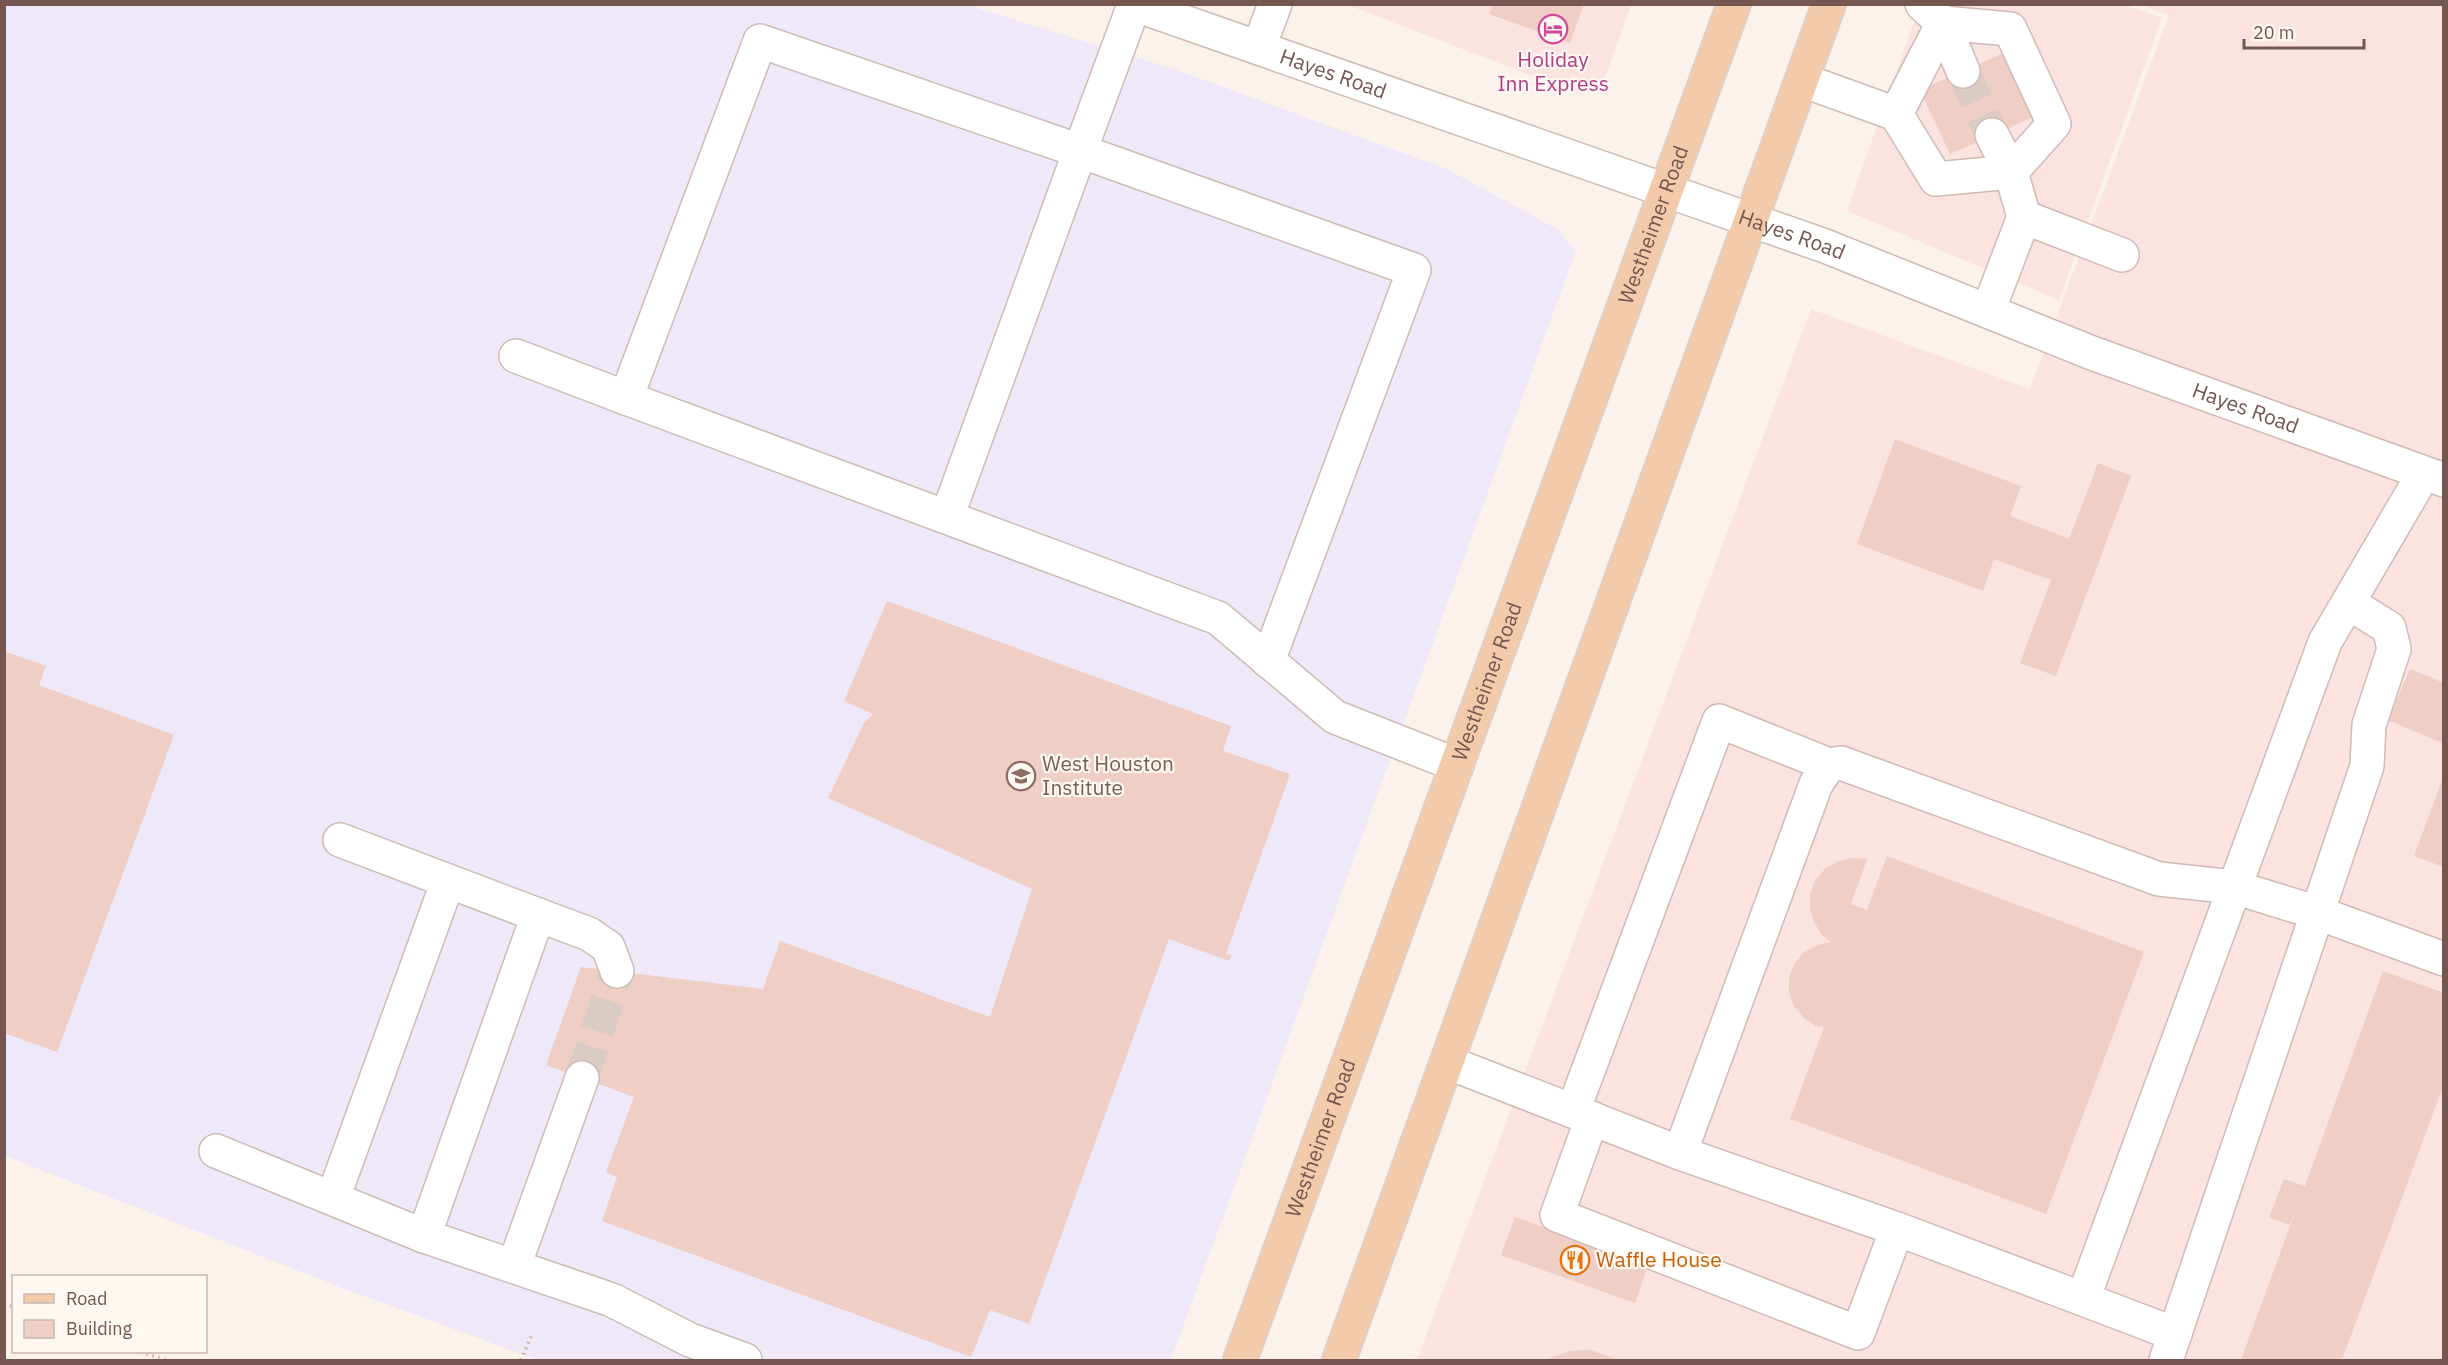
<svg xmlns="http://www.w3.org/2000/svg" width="2448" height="1365" font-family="'IBM Plex Sans',sans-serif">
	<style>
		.commercial { fill: #fae3e0 }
		.education { fill: #efe8f8 }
		.building { fill: #eecec5 }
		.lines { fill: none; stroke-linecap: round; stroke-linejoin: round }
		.minor-tunnel { stroke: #dacbc4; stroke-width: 33; stroke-dasharray: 33 16; stroke-linecap: butt }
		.minor-casing { stroke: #cfbbb4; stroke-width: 36 }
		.major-casing { stroke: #d8d0ce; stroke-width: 36 }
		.path { stroke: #d4b1a8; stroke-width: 4; stroke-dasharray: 1.5 4.5; stroke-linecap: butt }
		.minor { stroke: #fff; stroke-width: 33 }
		.major { stroke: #f4cbaa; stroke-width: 33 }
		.labels { text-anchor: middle; stroke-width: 4.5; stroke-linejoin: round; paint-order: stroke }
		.hotel-label { font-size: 21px; fill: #b23c85; stroke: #fef7f2 }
		.street-label { font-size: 21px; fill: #755650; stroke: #fef7f2 }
		.education-label { font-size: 21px; fill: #785e54; stroke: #fef7f2; text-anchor: start }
		.food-label { font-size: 21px; fill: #c56008; stroke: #fef7f2; text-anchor: start }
	</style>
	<rect width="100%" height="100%" fill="#fbf2eb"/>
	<path class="commercial" d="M1348,5h283l-26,73 -23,17z
		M1920,5h205l37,13 -103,282 -212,-89z
		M2142,5h301v1355h-1026l394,-1051 219,80 139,-374z"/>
	<path class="education" d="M4,5h963l207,64 273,100 110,60 19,22 -405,1109h-633l-193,-71 -340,-133z"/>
	<path class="building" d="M1493,4h91l-14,39 -81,-29z
		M2008,51l30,64 -88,39 -30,-64z
		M1895,439l126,47 -11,30 59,23 29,-76 33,13 -75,200 -36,-13 31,-83 -57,-21 -11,32 -126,-47z
		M887,601l344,125 -8,25 67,23 -64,180 6,1 -3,6 -60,-22 -140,385 -39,-14 -19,47 -369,-136 15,-44 -11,-5 28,-75 -88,-32 35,-98 182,22 17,-48 210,76 42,-128 -204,-91 36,-75 9,-9 -29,-13z
		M4,651l42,15 -7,19 135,50 -117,317 -53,-19z
		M2410,669l34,14 -2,60 -54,-23z
		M2443,778h1v89l-30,-11z
		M1887,856l257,96 -98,262 -256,-95 34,-92 -8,-1 -12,-8 -10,-12 -5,-14v-15l6,-14 9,-11 13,-7 14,-3 -9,-7 -8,-13 -4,-14v-15l6,-14 10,-11 13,-7 14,-3 14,1 -16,45 16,6z
		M2383,971l61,22v91l-102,276h-101l53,-145 -5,10 -20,-8 15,-38 21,7z
		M1515,1217l133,48 -13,38 -134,-48z
		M1591,1350l27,10h-73l24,-9z"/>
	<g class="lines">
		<path class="minor-tunnel" d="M1963,71l29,64
			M582,1078l35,-107"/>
		<g class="minor-casing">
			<g id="minor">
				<path id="s1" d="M1133,4l692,242 267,107 352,127"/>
				<path d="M1134,5l-54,146 -320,-110 -134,357 592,220 117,99 122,48"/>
				<path d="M1943,23l20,48"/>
				<path d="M1259,47l16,-43"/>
				<path d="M1802,80l94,34 40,65 75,-7 43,-48 -44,-95 -67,-6 -21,-19"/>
				<path d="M1896,114l47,-91"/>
				<path d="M1992,135l19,37 13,45 98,38"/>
				<path d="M1988,311l36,-94"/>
				<path d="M516,356l110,42"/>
				<path d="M947,517l133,-366 334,119 -146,391"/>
				<path d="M340,840l198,75 -114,321 188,64 78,40 55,20"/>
				<path d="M538,915l51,19 19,13 9,24"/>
				<path d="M1447,1062l233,91 217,76 186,70 242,-657 99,-169"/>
				<path d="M1573,1111l146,-390 110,44"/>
				<path d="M1592,1118l-35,97 301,118 39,-104"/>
				<path d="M216,1151l208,85"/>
				<path d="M1680,1153l136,-369 13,-19 12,-2 318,116 75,8 84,26 126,46"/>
				<path d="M333,1198l115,-317"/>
				<path d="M514,1266l68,-188"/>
				<path d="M2083,1299l92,35"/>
				<path d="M2166,1360l201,-594 2,-41 25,-76 -5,-21 -40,-25"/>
			</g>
		</g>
		<g class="major-casing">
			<g id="major">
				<path id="s2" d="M1240,1360l494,-1356"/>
				<path d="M1339,1360l490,-1356"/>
			</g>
		</g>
		<path class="path" d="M4,1304l10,3
			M141,1352l26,8
			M521,1360l11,-26"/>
		<use href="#minor" class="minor"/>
		<use href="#major" class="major"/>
	</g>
	<defs>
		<g id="hotel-ring" transform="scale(1.5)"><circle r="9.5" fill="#fef7f2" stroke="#d1479c" stroke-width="1.5"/><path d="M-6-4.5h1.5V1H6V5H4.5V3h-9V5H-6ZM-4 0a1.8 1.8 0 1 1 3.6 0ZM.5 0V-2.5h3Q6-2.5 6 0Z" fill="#d1479c"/></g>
		<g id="university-ring" transform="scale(1.5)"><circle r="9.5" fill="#fef7f2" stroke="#8d6e63" stroke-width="1.5"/><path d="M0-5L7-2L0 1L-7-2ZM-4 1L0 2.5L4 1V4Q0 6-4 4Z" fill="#8d6e63"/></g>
		<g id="restaurant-ring" transform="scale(1.5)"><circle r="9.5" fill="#fef7f2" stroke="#e8710a" stroke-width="1.5"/><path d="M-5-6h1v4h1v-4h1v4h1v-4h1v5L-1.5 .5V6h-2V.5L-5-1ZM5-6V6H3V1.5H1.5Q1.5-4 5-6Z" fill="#e8710a"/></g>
	</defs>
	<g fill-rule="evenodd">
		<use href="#hotel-ring" x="1553" y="29"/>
		<use href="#university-ring" x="1021" y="776"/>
		<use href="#restaurant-ring" x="1575" y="1260"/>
	</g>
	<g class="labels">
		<g class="hotel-label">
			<text x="1553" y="67">Holiday<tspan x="1553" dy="24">Inn Express</tspan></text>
		</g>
		<g class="street-label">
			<text dy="7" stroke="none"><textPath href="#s1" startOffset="212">Hayes Road</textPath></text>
			<text dy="7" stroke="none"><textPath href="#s2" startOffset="1208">Westheimer Road</textPath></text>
			<text dy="7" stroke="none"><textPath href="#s1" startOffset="698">Hayes Road</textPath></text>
			<text dy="7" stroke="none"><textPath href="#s1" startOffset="1184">Hayes Road</textPath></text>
			<text dy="7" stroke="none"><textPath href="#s2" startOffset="722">Westheimer Road</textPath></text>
			<text dy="7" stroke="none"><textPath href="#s2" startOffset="236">Westheimer Road</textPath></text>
		</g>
		<g class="education-label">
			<text x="1042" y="771">West Houston<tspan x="1042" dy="24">Institute</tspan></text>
		</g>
		<g class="food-label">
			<text x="1596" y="1267">Waffle House</text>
		</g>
	</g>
	<rect width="2448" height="1365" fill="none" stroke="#755650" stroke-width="12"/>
	<rect x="12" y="1275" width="195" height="78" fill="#fef7f2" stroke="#c7b7b1" stroke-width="1.5"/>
	<rect x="24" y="1294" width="30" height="9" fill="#f4cbaa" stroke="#c7b7b1" stroke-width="1.5"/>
	<text x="66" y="1305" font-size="18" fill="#755650">Road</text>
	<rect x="24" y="1320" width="30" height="18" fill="#eecec5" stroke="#c7b7b1" stroke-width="1.5"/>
	<text x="66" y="1335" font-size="18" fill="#755650">Building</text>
	<path d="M2244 39v9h120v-9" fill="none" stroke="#755650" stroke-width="3"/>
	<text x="2253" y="39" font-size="18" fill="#755650" stroke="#fef7f2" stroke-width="4.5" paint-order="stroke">20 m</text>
</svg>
